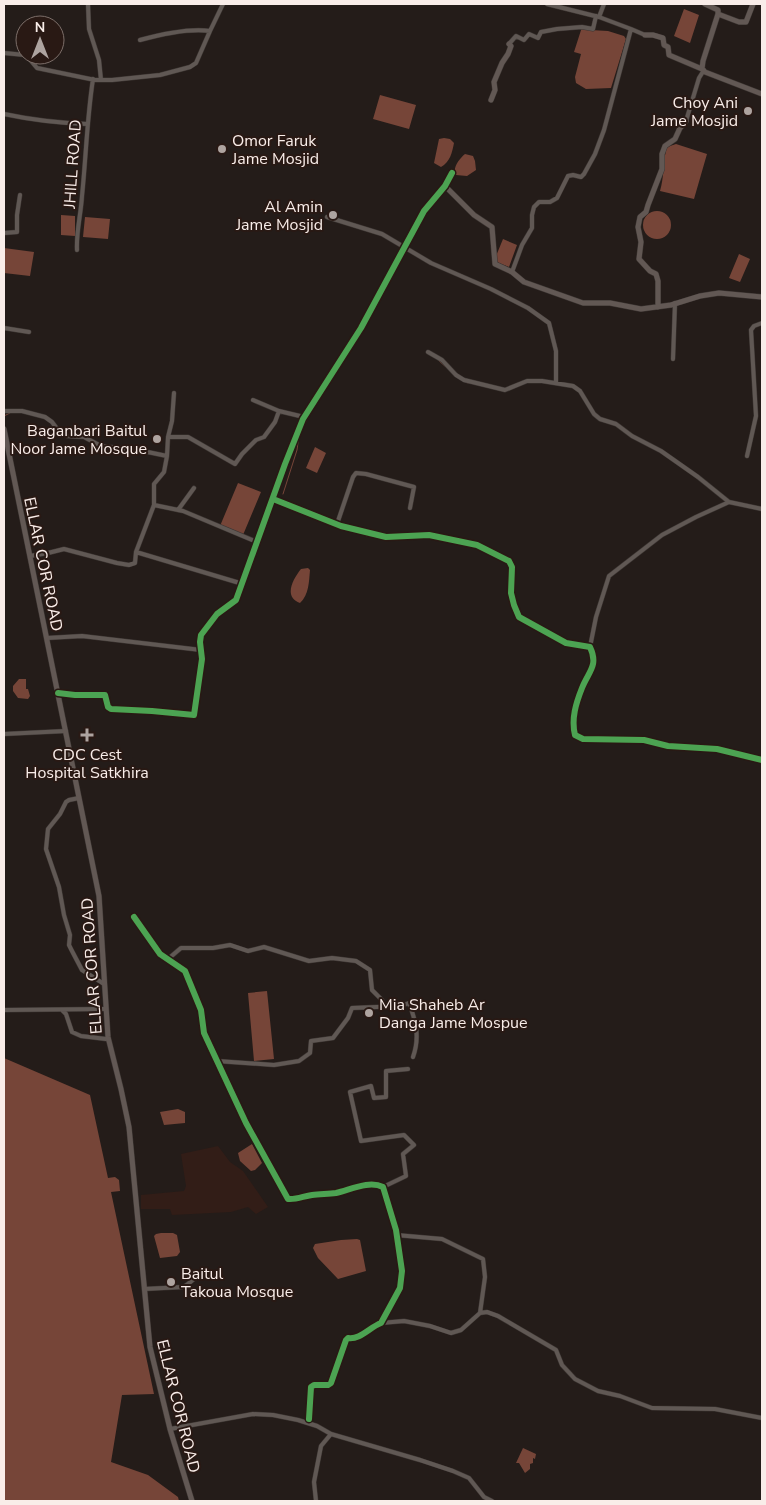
<svg xmlns="http://www.w3.org/2000/svg" width="766" height="1505" font-family="'Nunito Sans',sans-serif">
	<style>
		.built { fill: #321d17 }
		.water { fill: #764538 }
		.lines { fill: none; stroke-linecap: round; stroke-linejoin: round }
		.stream { stroke: #764538; stroke-width: 1 }
		.minor-casing { stroke: #3d3633; stroke-width: 5 }
		.major-casing { stroke: #3d3633; stroke-width: 6 }
		.minor { stroke: #605854; stroke-width: 4 }
		.major { stroke: #625854; stroke-width: 5 }
		.cycleway-casing { stroke: #291914; stroke-width: 9 }
		.cycleway { stroke: #4ca352; stroke-width: 6 }
		.poi-dot { fill: #aea4a0; stroke: #291914; stroke-width: 2 }
		.labels { text-anchor: middle; stroke-width: 4; stroke-linejoin: round; paint-order: stroke }
		.poi-label { font-size: 16px; fill: #f9ede9; stroke: #291914; text-anchor: end }
		.street-label { font-size: 16px; fill: #f9ede9; stroke: #291914 }
	</style>
	<rect width="100%" height="100%" fill="#241c19"/>
	<path class="built" d="M218,1146l12,16 13,9 25,36 -12,7 -8,-7 -17,5 -59,3 -2,-6h-29v-14l43,-4 2,-5 -5,-32z"/>
	<path class="water" d="M684,9l15,6 -9,28 -16,-7z
		M582,27l8,3 18,1 16,5 2,3 -15,49 -25,1 -10,-6 -1,-6 6,-23 -7,-2z
		M380,95l36,10 -7,24 -36,-10z
		M444,138l6,1 4,4c-2,10 -4,19 -13,24l-7,-4 5,-24z
		M676,144l31,10 -13,45 -34,-8c4,-13 3,-27 6,-41l1,-3z
		M465,154l8,2 2,5 1,9 -9,6 -11,-1c-4,-7 3,-16 9,-21z
		M643 225a14 14 0 1 1 28 0a14 14 0 1 1-28 0Z
		M61,215l14,1v20l-14,-1z
		M85,217l25,2 -2,20 -25,-2z
		M503,239l14,6 -8,22 -15,-6z
		M4,248l30,4 -4,24 -26,-3z
		M739,254l11,5 -10,23 -11,-4z
		M315,447l11,6 -9,20 -11,-5z
		M238,483l23,9 -18,43 -23,-9z
		M308,568l2,2c-1,11 -1,25 -10,33 -17,-6 -7,-24 1,-34z
		M19,679h7v10h2l2,7 -2,3 -10,-1 -5,-7v-5z
		M267,991l7,68 -20,2 -6,-68z
		M4,1058l86,37 18,83 7,-1 4,3 1,11 -9,1 43,202 -32,1 -11,67 37,13 30,22 1,4h-175z
		M178,1109l7,3v11l-21,2 -4,-13z
		M252,1144l10,19 -7,7 -4,1 -11,-10 -2,-8z
		M161,1233h12l4,2 3,17 -3,4 -17,2 -6,-22 2,-2z
		M357,1239l3,1 6,31 -28,8 -20,-21 -5,-10 2,-4 26,-4z
		M523,1448l13,6 -1,5 -2,-1v5l-3,1v5l-5,4 -6,-10h-3z"/>
	<g class="lines">
		<path class="stream" d="M407,246l7,-12
			M438,360l8,7
			M458,378l10,5
			M4,416l6,-3
			M283,494l14,-44 2,-15 11,-21 43,-70
			M274,502l20,7
			M347,529l20,7
			M369,535l16,4
			M509,587v9l3,9"/>
		<g class="minor-casing">
			<path id="minor" d="M88,4l1,25 10,31 2,20
				M547,4l52,13 5,-13
				M631,29l14,6
				M140,40c22,-6 48,-12 70,-9l13,-27
				M509,44l7,-8 8,4 5,-6 9,4 3,-6 16,-3 25,-2 11,2 3,-13
				M4,53l21,2
				M26,55l11,13 58,12h17l48,-5 30,-8 6,-4 14,-32
				M4,114c28,6 55,9 83,10
				M686,121l13,-43 5,-8
				M584,174l11,-20 9,-24 27,-101 -32,-12
				M327,217l55,17 49,29 60,26 37,19 21,15 7,28v32
				M4,233l13,-1v-17l3,-20
				M77,250c-1,-18 4,-36 5,-54 4,-39 5,-78 11,-117
				M512,272l10,-27 10,-17v-13l2,-8 5,-5h11l7,-4 11,-22 5,-1 8,2 3,-3
				M4,328l25,4
				M428,352l14,8 14,15 8,5 41,10 22,-9h15l31,5 7,5 14,23 6,5 16,5 16,12 29,15 37,26 31,25 33,7
				M673,359l2,-56
				M4,411h18l23,6 7,5 6,8 9,6 17,1 17,9 37,4 29,6 1,-19 4,-16 2,-28
				M279,411l25,6
				M168,437h20l47,27 7,-10 14,-14 8,-3 11,-15 4,-11 -26,-11
				M167,456l-3,16 -10,12v21l29,6 74,31
				M747,456l9,-40 -5,-86 3,-4 8,-3
				M273,499l68,27 45,11 43,-2 48,10 32,16 3,6 -1,26 3,12 5,12 47,26 24,4c9,19 -2,25 -8,41 -6,15 -11,31 -7,47l8,4 61,1 24,6 49,3 45,11
				M178,510l16,-22
				M337,524l16,-47 3,-4 10,1 48,13 -4,21
				M136,552l107,32
				M30,556l18,-3 16,-4 53,14 12,2 6,-2 1,-11 18,-47
				M47,638l35,-2 119,14
				M590,647l6,-30 13,-41 53,-41 34,-18 33,-15
				M58,693l17,2h30l3,12 3,2 41,2 42,4 8,-56 -2,-17 1,-7 16,-21 19,-14 49,-136 18,-45 58,-91 63,-117 21,-25 7,-13
				M4,734l62,-3
				M79,798l-10,2 -3,2 -6,12 -12,15 -2,20 13,38 5,28 6,20 -1,10 3,6 10,19 22,14
				M134,917l26,37 25,17 16,39 3,23 42,90 42,76c8,1 16,-3 24,-4 8,-1 16,-1 24,-2 14,-3 33,-13 47,-6l13,43 6,41 -2,17 -19,35c-11,4 -21,17 -33,15l-2,2 -15,43 -3,2h-14l-3,2 -2,32
				M168,959l13,-11h32l17,-3 18,6 16,-4 45,14 23,-3 24,3 14,9 2,20 10,10 1,6
				M4,1010l101,-1
				M62,1010l4,4 6,18 9,4 25,3
				M217,1061l57,4 25,-4 11,-8 1,-12 22,-3 15,-20 4,-10 49,-2 8,-3c7,18 11,35 4,54
				M383,1187l23,-11 -3,-22 11,-9 -10,-10 -43,6 -11,-49 21,-6 3,12 12,-1v-26l22,-2
				M396,1235l46,4 41,20 2,18 -5,36
				M144,1289l39,-2c8,-3 10,-11 20,-12
				M381,1323l23,-2 26,5 21,7 10,-3 19,-17 7,-1 11,4 58,34 6,15 13,14 23,12 22,5 32,12 63,1 47,9
				M170,1429l83,-15 20,1 25,5 19,6 14,8 89,26 33,11 16,7 15,19 8,4
				M316,1501l-2,-19 7,-36 10,-12"/>
		</g>
		<g class="major-casing">
			<path id="major" d="M705,4l13,6v4l-15,47 -1,8 3,3 57,22
				M718,14l21,8h7l7,-18
				M645,35h8l10,3 1,7 4,2 1,8 33,14
				M491,100l4,-10 -1,-8 8,-19 6,-9 3,-8 -2,-2
				M445,186l29,29 18,12 3,37 17,8 12,10 59,21h27l31,6 30,-4 29,-9 19,-3 43,4
				M658,307v-26l-2,-7 -6,-3 -11,-12 2,-17 -3,-15 2,-10 6,-5 2,-7 14,-36v-15l3,-8 10,-7 5,-11 6,-7
				M4,429l95,467 9,141 13,52 8,38 21,220 20,82 22,72"/>
		</g>
		<use href="#minor" class="minor"/>
		<use href="#major" class="major"/>
		<g class="cycleway-casing">
			<path id="cycleway" d="M273,499l68,27 45,11 43,-2 48,10 32,16 3,6 -1,26 3,12 5,12 47,26 24,4c9,19 -2,25 -8,41 -6,15 -11,31 -7,47l8,4 61,1 24,6 49,3 45,11
				M58,693l17,2h30l3,12 3,2 41,2 42,4 8,-56 -2,-17 1,-7 16,-21 19,-14 49,-136 18,-45 58,-91 63,-117 21,-25 7,-13
				M134,917l26,37 25,17 16,39 3,23 42,90 42,76c8,1 16,-3 24,-4 8,-1 16,-1 24,-2 14,-3 33,-13 47,-6l13,43 6,41 -2,17 -19,35c-11,4 -21,17 -33,15l-2,2 -15,43 -3,2h-14l-3,2 -2,32"/>
		</g>
		<use href="#cycleway" class="cycleway"/>
	</g>
	<g class="poi-dot">
		<circle cx="748" cy="111" r="5"/>
		<circle cx="222" cy="149" r="5"/>
		<circle cx="333" cy="215" r="5"/>
		<circle cx="157" cy="439" r="5"/>
		<path d="M84.5 727.5h5v5h5v5h-5v5h-5v-5h-5v-5h5z"/>
		<circle cx="369" cy="1013" r="5"/>
		<circle cx="171" cy="1282" r="5"/>
	</g>
	<g class="labels">
		<g class="poi-label">
			<text x="738" y="108">Choy Ani<tspan x="738" dy="18">Jame Mosjid</tspan></text>
			<text x="232" y="146" text-anchor="start">Omor Faruk<tspan x="232" dy="18">Jame Mosjid</tspan></text>
			<text x="323" y="212">Al Amin<tspan x="323" dy="18">Jame Mosjid</tspan></text>
			<text x="147" y="436">Baganbari Baitul<tspan x="147" dy="18">Noor Jame Mosque</tspan></text>
			<text x="87" y="760" text-anchor="middle">CDC Cest<tspan x="87" dy="18">Hospital Satkhira</tspan></text>
			<text x="379" y="1010" text-anchor="start">Mia Shaheb Ar<tspan x="379" dy="18">Danga Jame Mospue</tspan></text>
			<text x="181" y="1279" text-anchor="start">Baitul<tspan x="181" dy="18">Takoua Mosque</tspan></text>
		</g>
		<g class="street-label">
			<text transform="translate(72 164) rotate(-86)" y="6">JHILL ROAD</text>
			<text transform="translate(44 564) rotate(78)" y="6">ELLAR COR ROAD</text>
			<text transform="translate(91 966) rotate(-94)" y="6">ELLAR COR ROAD</text>
			<text transform="translate(179 1406) rotate(76)" y="6">ELLAR COR ROAD</text>
		</g>
	</g>
	<rect width="766" height="1505" fill="none" stroke="#f9ede9" stroke-width="10"/>
	<g transform="translate(40 40)"><circle r="24" fill="#291914" stroke="#7c6e69"/>
	<path d="M0-4L9 19L0 12L-9 19Z" fill="#aea4a0"/>
	<text y="-8" font-size="14" font-weight="bold" text-anchor="middle" fill="#f9ede9">N</text>
	</g>
</svg>
